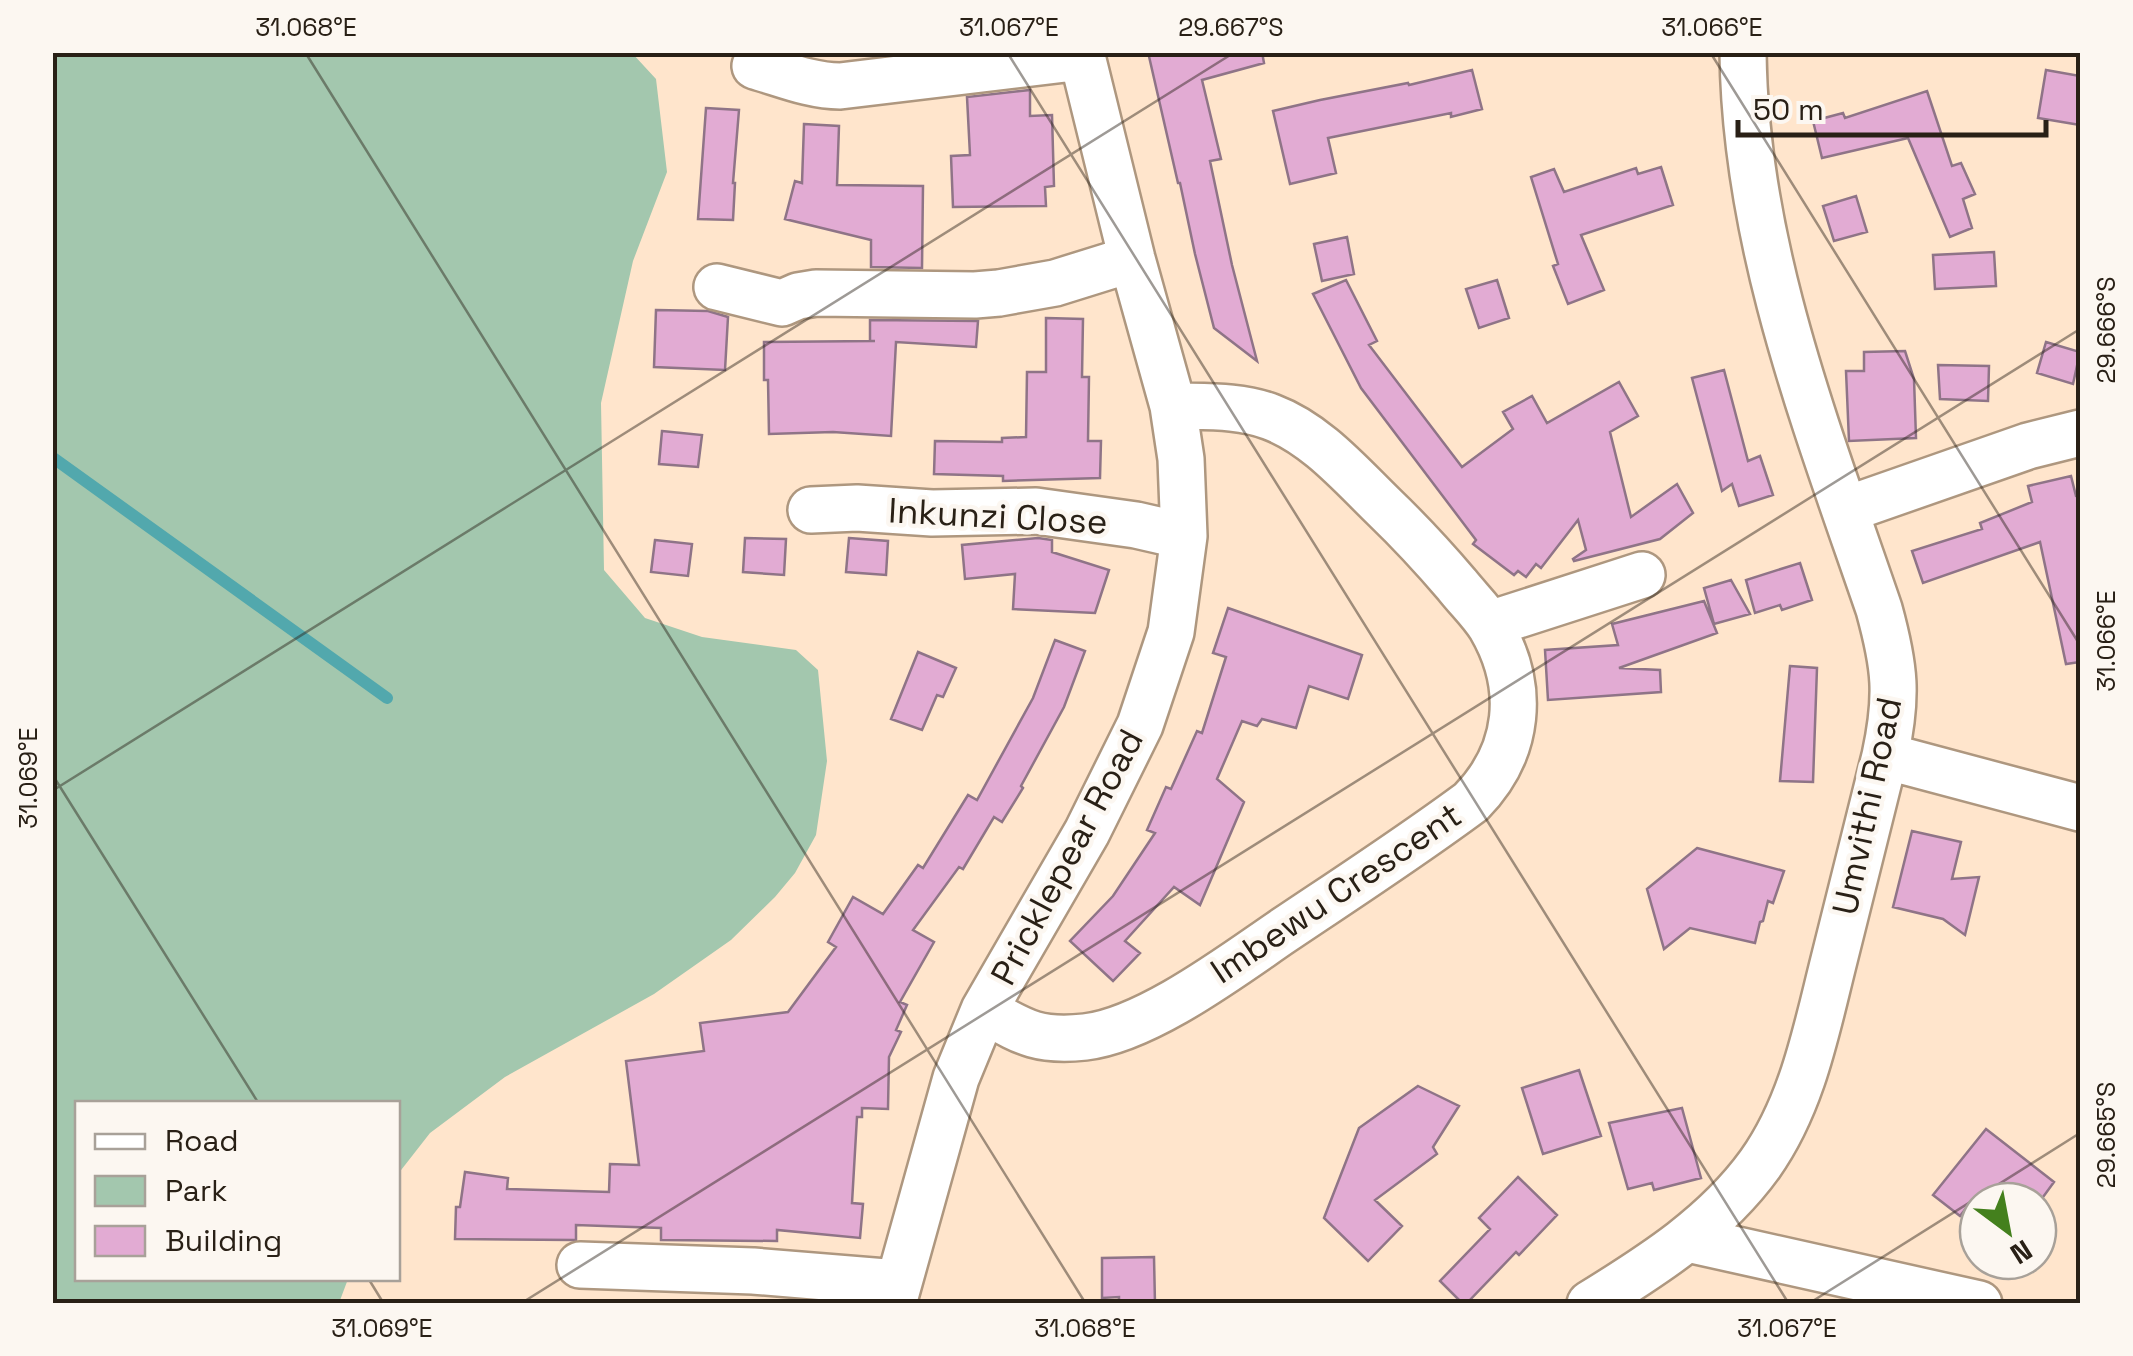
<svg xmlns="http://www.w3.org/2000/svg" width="2133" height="1356" font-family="'Space Grotesk',sans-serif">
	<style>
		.green { fill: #a3c7ae }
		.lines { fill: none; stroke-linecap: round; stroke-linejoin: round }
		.stream { stroke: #52a8ad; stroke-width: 12 }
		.building { fill: #e2abd3; stroke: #8f7487; stroke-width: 2.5 }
		.minor-casing { stroke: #ae977f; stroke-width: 50 }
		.minor { stroke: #fff; stroke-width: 45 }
		.ticks { fill: none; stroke: #292016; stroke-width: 2.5; stroke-opacity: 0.45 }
		.labels { text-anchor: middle; stroke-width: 9; stroke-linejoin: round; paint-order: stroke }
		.street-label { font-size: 35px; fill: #292016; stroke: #fcf7f1 }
		.neatline { fill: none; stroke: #292016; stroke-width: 4 }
		.ticks-label { font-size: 25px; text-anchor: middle; fill: #292016 }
	</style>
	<rect width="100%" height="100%" fill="#ffe5cc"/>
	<path class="green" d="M52,53h580l24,26 11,93 -34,89 -32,142 3,167 41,48 57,19 94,13 22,20 9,91 -11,74 -21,38 -20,24 -44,43 -77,54 -149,83 -75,56 -32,41v-70h-320v174l270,1 -9,24h-286z"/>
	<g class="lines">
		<path class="stream" d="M52,457l335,241"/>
	</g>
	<path class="building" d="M1148,52h114l2,11 -62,17 19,79 -11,2 22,104 25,96 -43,-33 -19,-74 -15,-71h-2z
		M1472,70l10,39 -31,8v-4l-123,25 8,35 -46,11 -17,-73 47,-11 88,-17 1,2z
		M2046,70l34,6v49l-42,-7z
		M1030,90v26l22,-1 2,71 -9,1 1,19 -93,1 -2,-51 19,-1 -3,-58z
		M1927,91l25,75 9,-3 14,31 -12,5 9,29 -22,9 -42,-99 -86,20 -9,-37 30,-8 2,5z
		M706,108l33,2 -6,73h2l-2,37 -35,-1z
		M804,124l35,2 -2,59 86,1 -1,82 -51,-1v-27l-86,-21 10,-38 7,2z
		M1661,167l12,38 -92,30 23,55 -36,14 -15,-38 5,-2 -27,-87 23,-8 10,23 72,-24 2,6z
		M1856,196l11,36 -33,9 -11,-35z
		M1347,237l7,37 -32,7 -8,-37z
		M1994,252l2,34 -61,3 -2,-34z
		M1346,280l31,61 -8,4 93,122 51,-38 -10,-17 29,-16 15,27 72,-41 19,34 -28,16 21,85 46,-33 16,29 -33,26 -86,22 -1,-2 13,-9 -8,-30 -37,48 -5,-4 -10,13 -8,-6 -4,4 -41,-31 3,-4 -115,-152 -48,-94z
		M1497,280l12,38 -30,10 -13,-39z
		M656,310l52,1 20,6 -3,53 -71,-3z
		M1046,318l37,1 -1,58h7l-1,64h13l-1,37 -97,3v-5l-69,-2 1,-33 67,1v-4l24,-1 1,-65h19z
		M870,320l108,1 -2,26 -80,-5 -5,94 -58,-4 -64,2 -1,-54h-4v-38l111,-1h-5z
		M2046,342l34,10 -7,32 -36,-11z
		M1905,351l9,28 2,59 -67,3 -3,-70h18v-19z
		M1938,365l51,1 -1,35 -48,-2z
		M1724,370l24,91 12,-5 13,39 -34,11 -7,-22 -10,7 -30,-113z
		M662,431l40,4 -4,32 -39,-3z
		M2071,476l5,20 4,1v165l-14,2 -26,-122 -117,41 -11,-32 70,-22 -2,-6 52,-21 -4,-16z
		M745,538l41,1 -2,36 -41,-3z
		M849,538l39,3 -2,34 -40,-3z
		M1038,538l14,2v12l57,18 -14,43 -82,-4 2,-35 -50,5 -3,-34z
		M655,540l37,4 -4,32 -37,-4z
		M1800,563l12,37 -30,10 -2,-5 -25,8 -9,-33z
		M1731,580l19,34 -36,10 -10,-36z
		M1704,601l13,32 -98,35 41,2 1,22 -113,8 -3,-50 73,-5 -6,-21z
		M1228,608l134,47 -14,44 -39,-13 -13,42 -34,-9 -5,7 -15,-5 -25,58 27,23 -44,103 -26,-18 -49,54 15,12 -27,28 -43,-40 43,-45 42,-63 -8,-3 19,-43 5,2 26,-58 5,2 24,-76 -13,-4z
		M1055,640l30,11 -21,56 -43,79 2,2 -21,34 -8,-5 -31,52 -4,-2 -46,63 21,12 -34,60 7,3 -11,25 5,2 -12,25 -1,52 -26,-1v9h-5l-5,86 11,1 -3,34 -83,-8v11l-116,-1v-12l-85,-3v15h-2l-119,-1 1,-32h4l5,-35 43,6 -1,11 102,3 1,-28 29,1 -13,-104 78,-10 -4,-28 88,-11 48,-65 -8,-5 25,-45 30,17 35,-49 5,3 45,-73 9,5 56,-102z
		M918,652l38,16 -13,29 -6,-2 -15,35 -31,-11z
		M1790,666l27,2 -4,114 -33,-1z
		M1912,831l49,11 -9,37 27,-2 -14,58 -22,-16 -50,-12z
		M1697,848l87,23 -11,32 -5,-2 -5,20 -3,1 -5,21 -65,-15 -26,21 -17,-60z
		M1579,1070l22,66 -58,18 -21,-66z
		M1418,1086l41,20 -26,41 4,7 -62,46 27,26 -34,35 -44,-43 35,-90z
		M1682,1108l19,70 -47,12 -2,-7 -24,6 -19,-66z
		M1986,1129l68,53 -16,22v-3l-60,1 -4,-4 -14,18 -27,-21z
		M1518,1177l39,38 -38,40 -3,-3 -50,52h-3l-23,-23 50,-52 -11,-11z
		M1154,1257l1,47h-36v-7l-17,1v-40z"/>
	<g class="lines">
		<g class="minor-casing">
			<path id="minor" d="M755,66c28,8 56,20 85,20l242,-29
				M717,287l65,16 16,-7 18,-3 159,2 24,-2 56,-10 77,-24
				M811,510l46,-2 75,5 104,-2 100,14 48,11
				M1845,510l183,-64 52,-13
				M1490,624l152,-49
				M1885,756l195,52
				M984,1010c39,22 53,32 101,27 61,-7 144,-69 195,-104 64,-43 129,-85 191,-131 49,-50 55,-115 20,-175 -9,-15 -23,-28 -34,-42 -23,-27 -47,-53 -73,-78 -34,-33 -68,-73 -113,-90 -31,-12 -65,-10 -98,-11
				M1688,1239l291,65
				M580,1265l173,6 145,12
				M893,1304l63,-226 28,-68 103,-178 53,-107 31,-93 13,-96 -3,-77 -8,-53 -41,-147 -51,-207
				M1590,1304c63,-39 126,-79 170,-140 42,-59 56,-132 73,-200 17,-70 35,-139 52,-208 13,-60 10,-89 -6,-147 -62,-181 -134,-363 -136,-557"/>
		</g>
		<use href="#minor" class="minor"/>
	</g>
	<path class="ticks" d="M305,52l781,1252M1007,52l782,1252M1710,52l370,593M52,774l207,330M52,791l1183,-739M368,1278l16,26M520,1304l1560,-975M1808,1304l272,-171"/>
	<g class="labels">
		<g class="street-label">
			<text transform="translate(998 516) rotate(3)" y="12">Inkunzi Close</text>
			<text transform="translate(1867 806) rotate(-78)" y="12">Umvithi Road</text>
			<text transform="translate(1067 857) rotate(-62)" y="12">Pricklepear Road</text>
			<text transform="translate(1336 893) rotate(-34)" y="12">Imbewu Crescent</text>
		</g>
	</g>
	<rect width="2133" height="1356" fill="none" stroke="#fcf7f1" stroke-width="110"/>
	<rect x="75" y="1101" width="325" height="180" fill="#fcf7f1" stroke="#a8a199" stroke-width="2.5"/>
	<rect x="95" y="1134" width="50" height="15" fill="#ffffff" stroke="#a8a199" stroke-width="2.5"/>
	<text x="165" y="1151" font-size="30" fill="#292016">Road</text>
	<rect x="95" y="1176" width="50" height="30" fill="#a3c7ae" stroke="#a8a199" stroke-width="2.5"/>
	<text x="165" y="1201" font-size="30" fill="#292016">Park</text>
	<rect x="95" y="1226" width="50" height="30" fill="#e2abd3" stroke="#a8a199" stroke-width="2.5"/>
	<text x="165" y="1251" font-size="30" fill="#292016">Building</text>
	<g transform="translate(2008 1231) rotate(148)"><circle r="48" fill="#fcf7f1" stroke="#a8a199" stroke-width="2.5"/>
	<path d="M0-8L18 38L0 25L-18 38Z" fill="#44801d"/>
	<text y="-15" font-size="28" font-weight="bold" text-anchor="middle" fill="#292016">N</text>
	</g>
	<path d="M1738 120v15h308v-15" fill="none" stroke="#292016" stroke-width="5"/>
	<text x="1753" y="120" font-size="30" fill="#292016" stroke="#fcf7f1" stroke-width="8" paint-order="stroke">50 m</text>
	<rect x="55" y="55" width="2023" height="1246" class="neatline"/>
	<g class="ticks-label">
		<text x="306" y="36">31.068°E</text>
		<text x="1009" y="36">31.067°E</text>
		<text x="1231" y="36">29.667°S</text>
		<text x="1712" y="36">31.066°E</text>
		<text transform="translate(2106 330) rotate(-90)" y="9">29.666°S</text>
		<text transform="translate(2106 641) rotate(-90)" y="9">31.066°E</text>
		<text transform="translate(28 778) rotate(-90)" y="9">31.069°E</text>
		<text transform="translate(2106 1135) rotate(-90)" y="9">29.665°S</text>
		<text x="382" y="1337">31.069°E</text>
		<text x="1085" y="1337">31.068°E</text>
		<text x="1787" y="1337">31.067°E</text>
	</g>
</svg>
